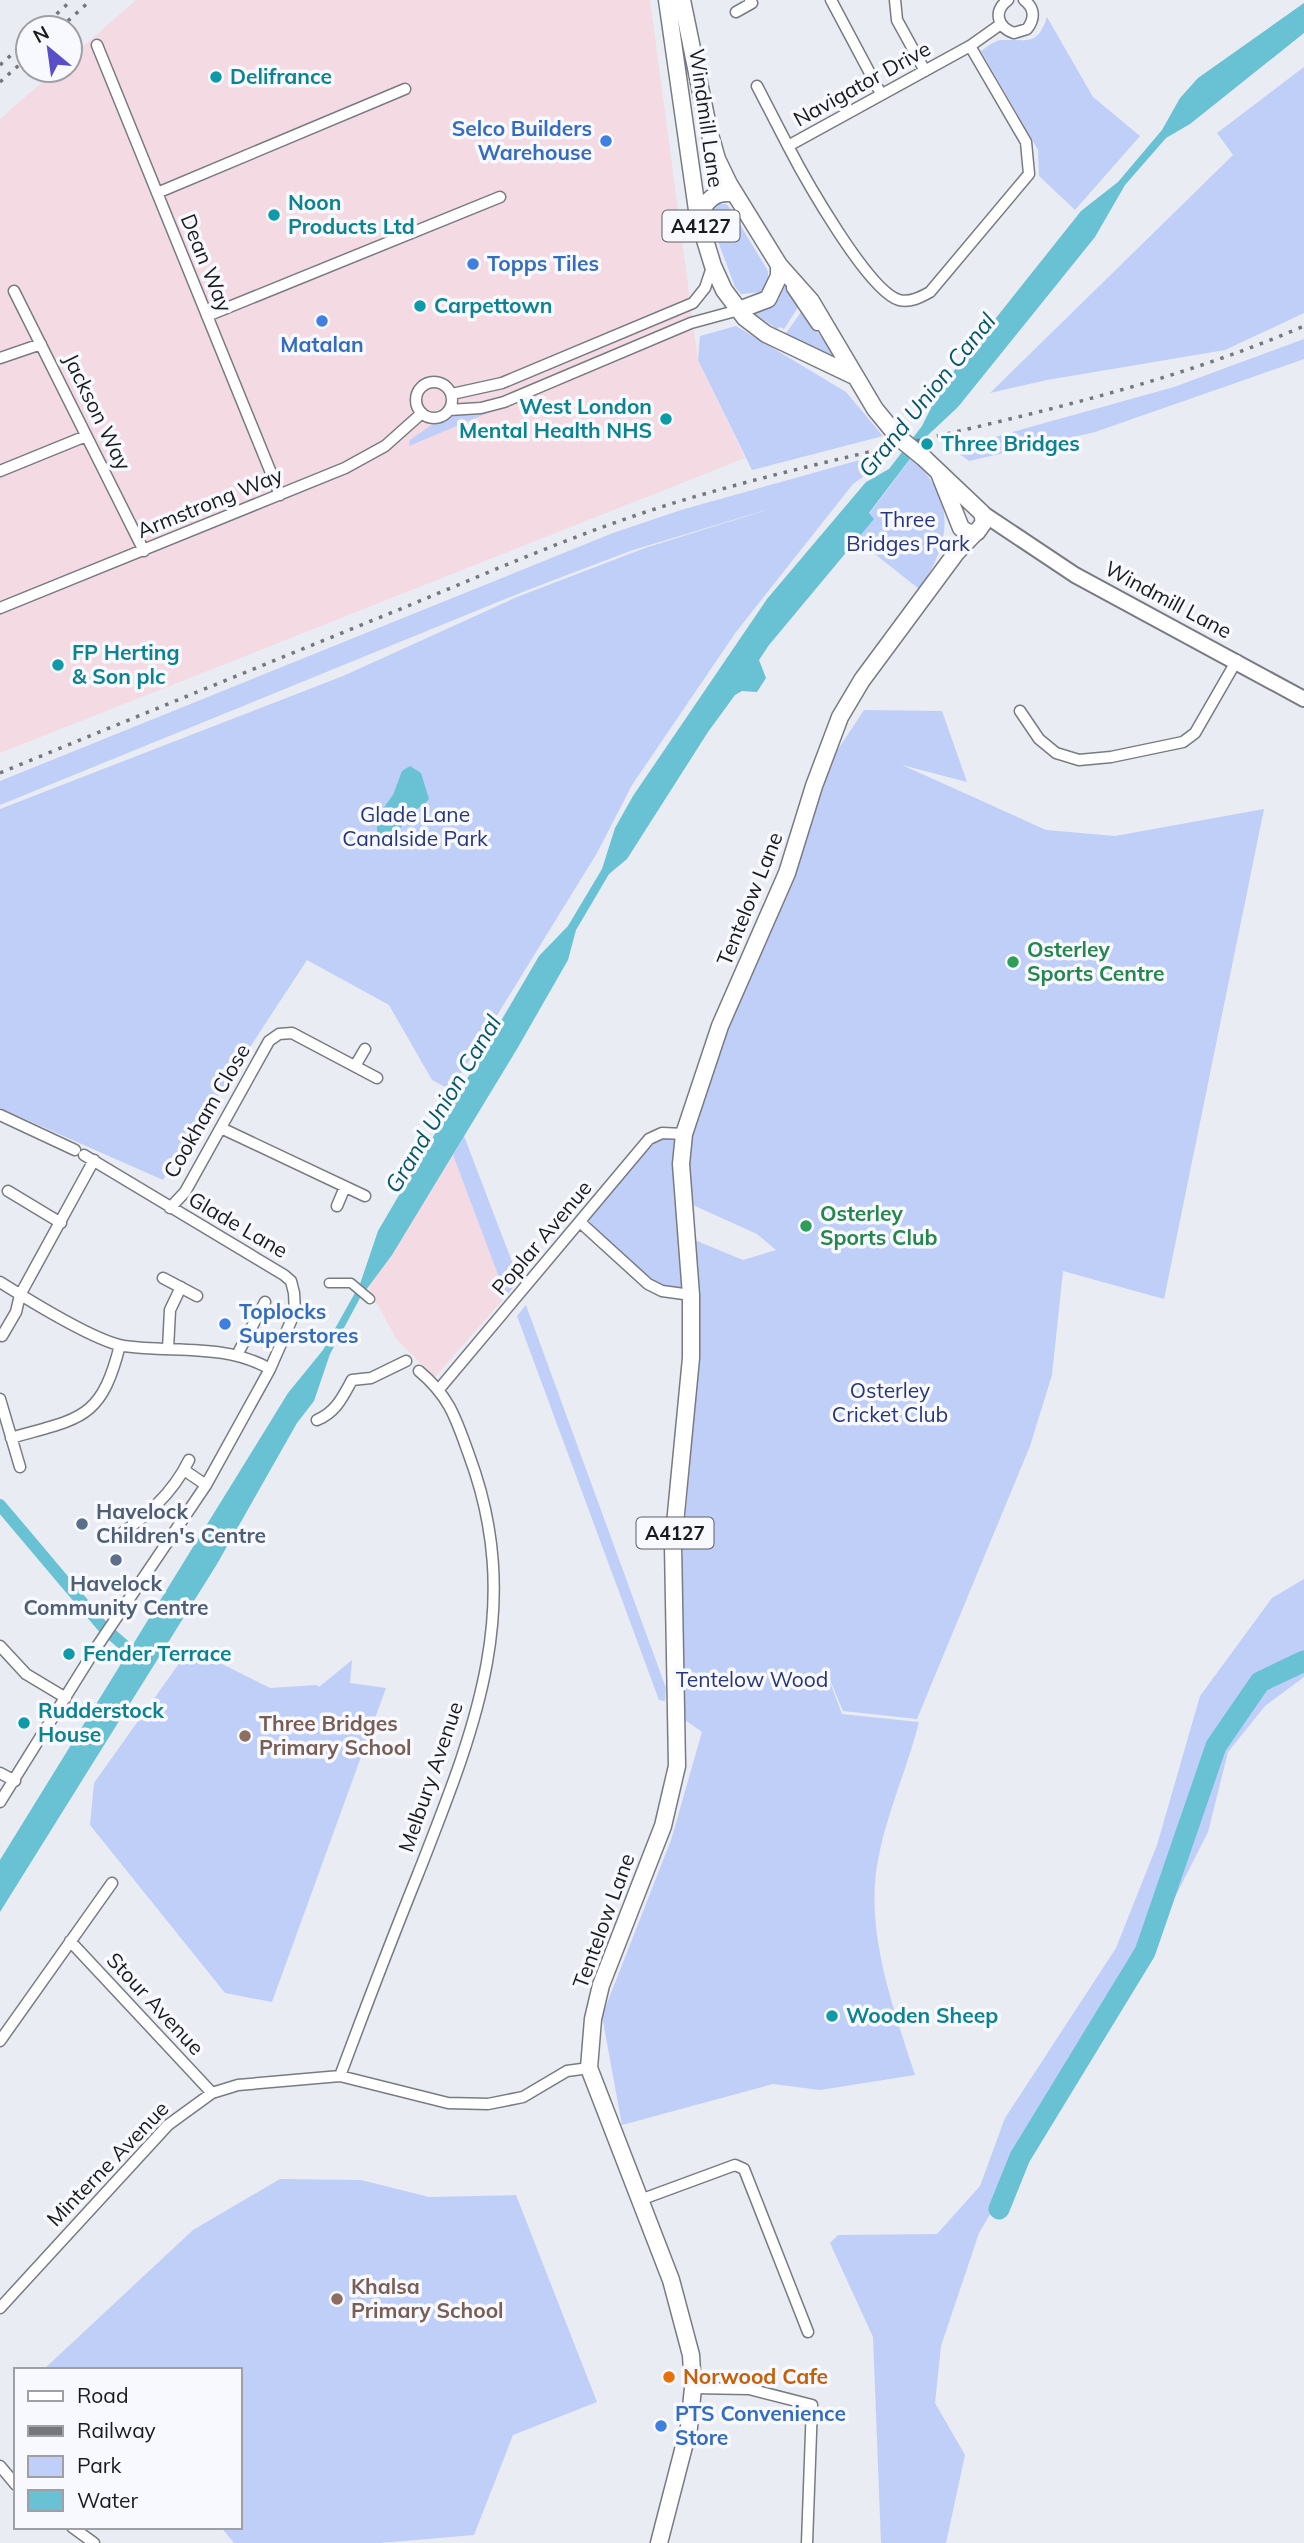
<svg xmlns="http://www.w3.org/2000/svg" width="1304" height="2543" font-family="Mulish,sans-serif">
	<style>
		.industrial { fill: #f4dae3 }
		.green { fill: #c0cff8 }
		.water { fill: #69c1d4 }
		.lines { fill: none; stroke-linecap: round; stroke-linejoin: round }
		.canal { stroke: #69c1d4; stroke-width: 12 }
		.river { stroke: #69c1d4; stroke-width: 21 }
		.pedestrian-casing { stroke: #797b82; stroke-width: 11 }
		.minor-casing { stroke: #797b82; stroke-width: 13 }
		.secondary-casing { stroke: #797b82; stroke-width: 18 }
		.primary-casing { stroke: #797b82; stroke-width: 19 }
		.pedestrian { stroke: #fff; stroke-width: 8 }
		.minor { stroke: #fff; stroke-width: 10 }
		.secondary { stroke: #fff; stroke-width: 14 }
		.primary { stroke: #fff; stroke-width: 16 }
		.rail { stroke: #76777c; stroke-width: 3.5; stroke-dasharray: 3.5 7; stroke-linecap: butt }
		.primary-bridge-casing { stroke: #797b82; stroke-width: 19; stroke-linecap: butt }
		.primary-bridge { stroke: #fff; stroke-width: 16 }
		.culture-dot { fill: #0f9aa8; stroke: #f7f9ff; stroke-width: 2.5 }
		.shop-dot { fill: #3f7fe0; stroke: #f7f9ff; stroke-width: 2.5 }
		.leisure-dot { fill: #2e9e5b; stroke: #f7f9ff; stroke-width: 2.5 }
		.service-dot { fill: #5c6f8a; stroke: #f7f9ff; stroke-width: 2.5 }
		.education-dot { fill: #8d6e63; stroke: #f7f9ff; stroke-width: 2.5 }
		.food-dot { fill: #e8710a; stroke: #f7f9ff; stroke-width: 2.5 }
		.labels { text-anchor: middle; stroke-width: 7; stroke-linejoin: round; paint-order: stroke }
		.shield { fill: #f7f9ff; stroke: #5c5e61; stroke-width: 2 }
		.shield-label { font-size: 19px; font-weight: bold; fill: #1a1b1d }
		.culture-label { font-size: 21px; font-weight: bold; fill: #0d838f; stroke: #f7f9ff; text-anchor: start }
		.street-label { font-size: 21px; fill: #1a1b1d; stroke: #f7f9ff }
		.shop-label { font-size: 21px; font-weight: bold; fill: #366cbe; stroke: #f7f9ff; text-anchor: start }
		.park-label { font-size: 21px; fill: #27357a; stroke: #f7f9ff }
		.leisure-label { font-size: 21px; font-weight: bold; fill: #27864d; stroke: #f7f9ff; text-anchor: start }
		.service-label { font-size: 21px; font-weight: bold; fill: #4e5e75; stroke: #f7f9ff; text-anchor: start }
		.education-label { font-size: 21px; font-weight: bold; fill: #785e54; stroke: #f7f9ff; text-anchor: start }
		.food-label { font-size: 21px; font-weight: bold; fill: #c56008; stroke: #f7f9ff; text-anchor: start }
		.water-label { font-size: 23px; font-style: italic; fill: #085765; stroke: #f7f9ff }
	</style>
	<rect width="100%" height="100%" fill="#e9ecf3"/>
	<path class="industrial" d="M136,0h514l48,360 47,98 -745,295v-634l56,-49h14v-12z
		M453,1155l53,141 -71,81 -38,-37 -29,-53 24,-32z"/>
	<path class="green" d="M1047,17l46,80 47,39 -65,74 -36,-34 -1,-26 -57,-99c6,-4 14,-11 21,-11 26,-1 35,7 45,-23z
		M1304,67v246l-79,37 -178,30 -57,13 243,-238 -16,-22z
		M717,204h9l4,4 38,63v12l-6,9 -21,2 -6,-7 -26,-70 2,-6z
		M785,283l14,23 -15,23 -4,-2 -3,2 -23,-16 23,-13z
		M801,312l38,47 -1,3 -16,-11 -38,-15z
		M736,326l110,66 37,44 -131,34 -54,-110 2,-24z
		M1304,339v20l-209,73 -126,29 -12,-9 9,-7 208,-58z
		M490,412l-81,34 1,-6 36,-25z
		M892,451l-11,13 -28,20 -117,148 -104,153 -35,68 -146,237 -19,-10 -43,-75 -82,-45 -144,220 -163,-72v-299l343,-133 174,-79 128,-49 134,-42 -149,45 -105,40 -525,214v-24l613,-248 68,-23z
		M911,458c46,41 41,84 8,131l-63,-50 18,-20 -5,-5z
		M864,710l78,1 25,71 -65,-17 144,65 69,6 149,-27 -100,490 -101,-28 -11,104 -22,71 -113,273 -74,-8 -21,-50 20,53 77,8c-11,44 -31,88 -40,133 -16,72 14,152 36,220l-95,15 -47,-6 -151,41 -20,-109 69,-176 31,-108 -23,-16 -3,-84 23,-278 -7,-115 51,21 33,-10 -19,-16 -62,-28 -9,-9 -3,-36 41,-124 68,-155 41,-125z
		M684,1134l7,161 -29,-4 -81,-68 68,-84z
		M464,1136l55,144 -13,16 -53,-141z
		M526,1305l140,383 -1,13 -6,-1 -142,-384z
		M1304,1579v98l-39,29 -37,46 -20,80 -40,79 -189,322 -38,113 -6,57 30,52 -19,88h-65l-8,-206 -43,-94 8,-8 99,-1 43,-48 25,-68 111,-170 41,-103 43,-149 72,-98z
		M190,1648l80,40 46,-3 3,2 33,-27 -2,23 36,5 -114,314 -47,-9 -135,-168 4,-42z
		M280,2179l81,1 68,17 87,-2 81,207 -84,33 -39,100 -94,8h-146l-13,-16h19v-157h-197l150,-140z"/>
	<path class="water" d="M1304,3v30l-114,91 -24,14 -41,47 -30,52 -137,170 -30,28 -59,78 5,6 -105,126 -10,15 7,18 -9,14 -15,-1 -7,4 -27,37 -81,127 -18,15 -33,56 -8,30 -51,89 -125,206 -32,43 -30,56 -16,47 -17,22 -80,141 -217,348v-52l288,-467 35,-43 37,-66 18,-53 161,-275 29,-30 34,-57 13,-41 18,-32 134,-197 99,-117 23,-13 33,-43 20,-40 139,-175 37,-29 44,-52 18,-32 18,-20z
		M410,766l11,7 8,26c-6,7 -12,9 -18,15 -10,9 -12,22 -24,29l-10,-7v-19l16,-22 9,-24z"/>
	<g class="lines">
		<path class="canal" d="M0,1505l103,122 37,32"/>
		<path class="river" d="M999,2209l21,-52 125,-205 71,-206 44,-64 44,-21"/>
		<g class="pedestrian-casing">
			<path id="pedestrian" d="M329,1283h22l19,16"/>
		</g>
		<g class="minor-casing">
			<path id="minor" d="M831,0l50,94
				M895,0l2,20 28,51
				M1008,0c-15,11 -11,27 6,33l13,-4c8,-10 8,-21 -3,-29
				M736,12l16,-9 -2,-3
				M97,45l183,450
				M970,46l56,96 3,32 -99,118c-9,5 -20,11 -31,8 -31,-9 -95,-123 -111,-154l182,-100 31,-22
				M757,86l31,60
				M157,193l248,-104
				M792,288l25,37
				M14,291l130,260
				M207,316l293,-119
				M0,358l41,-14
				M416 400a18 18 0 1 1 36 0a18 18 0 1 1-36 0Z
				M452,394l50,-11 191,-80 12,-15 7,-21
				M449,410l32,-2 23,-6 187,-79 48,-13
				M0,471l86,-35
				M0,608l345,-140 40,-22 37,-33
				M1020,711l19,28 17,14 23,7 32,-3 72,-15 12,-9 42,-73
				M355,1066l10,-17
				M0,1115l75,35
				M221,1128l144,68
				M8,1191l53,32
				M337,1206l8,-19
				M170,1208l15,-16 84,-151 10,-7 13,-1 85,45
				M581,1223l67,61 14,7 29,4
				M163,1278l34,18
				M0,1282c27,17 94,59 124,64 49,7 101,-3 146,23
				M2,1336l14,-24 4,-17 74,-135
				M168,1349l2,-39 11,-23
				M237,1355l28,-53
				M440,1388l209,-249 13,-6 22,1
				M0,1399l20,68
				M317,1420c19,-8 25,-22 35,-40l19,-2 35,-17
				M11,1438c69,-20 90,-17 109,-93
				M184,1470l22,15
				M114,1539c31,-22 58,-44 75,-79
				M0,1646l26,28 40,24
				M0,1773l15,8
				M0,1802l96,-154 110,-163 64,-116 25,-57 -1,-19 -3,-12 -7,-6 -200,-120
				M70,1941l142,152
				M0,2041l112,-158
				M340,2076c25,-67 51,-135 78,-202 56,-143 108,-266 51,-419 -13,-36 -19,-58 -50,-84
				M640,2200l95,-35 9,4 64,163
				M0,2308l168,-183 44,-32 26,-8 102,-9 108,27 40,1 35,-7 44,-26 22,-3
				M693,2388l56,1 63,16 -5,138
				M0,2466l16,19
				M72,2527l22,16"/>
		</g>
		<g class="secondary-casing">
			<path id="secondary" d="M982,513l93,62 229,124"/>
		</g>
		<g class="primary-casing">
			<path id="primary" d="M667,0l31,217 15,49 11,24 21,28 21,16 86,41
				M682,0l27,131 8,28 12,25 50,81 32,36 64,108 23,28
				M698,217c8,-16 17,-28 37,-23
				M739,310l29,-11 11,-23v-11
				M925,459l57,54 2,9 -7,10 -8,1 -8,-5 -22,-55
				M659,2543l30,-116 4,-39 -2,-33 -20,-75 -82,-212 4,-49 8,-34 62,-159 14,-60 -4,-221 18,-187v-63l-10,-131 3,-30 36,-108 67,-153 27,-87 26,-69 22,-37 94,-127 20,-21"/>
		</g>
		<use href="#pedestrian" class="pedestrian"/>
		<use href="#minor" class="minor"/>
		<use href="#secondary" class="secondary"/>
		<use href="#primary" class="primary"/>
		<path class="rail" d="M41,28l31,-28
			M60,28l31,-28
			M0,65l28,-25
			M0,82l28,-25
			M0,773c133,-55 266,-109 398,-163 92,-38 184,-79 279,-108 208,-63 426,-89 627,-176"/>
		<g class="primary-bridge-casing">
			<path id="primary-bridge" d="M898,437l27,22"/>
		</g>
		<use href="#primary-bridge" class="primary-bridge"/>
	</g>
	<g class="culture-dot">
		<circle cx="216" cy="77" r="7"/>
		<circle cx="274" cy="215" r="7"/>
		<circle cx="420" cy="306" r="7"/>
		<circle cx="666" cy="419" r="7"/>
		<circle cx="927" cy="444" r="7"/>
		<circle cx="58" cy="665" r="7"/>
		<circle cx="69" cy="1654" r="7"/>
		<circle cx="24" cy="1723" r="7"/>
		<circle cx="832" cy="2016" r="7"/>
	</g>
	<g class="shop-dot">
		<circle cx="606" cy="141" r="7"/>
		<circle cx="473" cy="264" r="7"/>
		<circle cx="322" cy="321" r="7"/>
		<circle cx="225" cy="1324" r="7"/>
		<circle cx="661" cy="2426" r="7"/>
	</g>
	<g class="leisure-dot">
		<circle cx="1013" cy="962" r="7"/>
		<circle cx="806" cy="1226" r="7"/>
	</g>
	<g class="service-dot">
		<circle cx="82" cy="1524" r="7"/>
		<circle cx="116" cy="1560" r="7"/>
	</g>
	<g class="education-dot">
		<circle cx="245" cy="1736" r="7"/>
		<circle cx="337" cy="2299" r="7"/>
	</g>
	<circle class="food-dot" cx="669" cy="2377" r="7"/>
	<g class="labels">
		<g class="shield">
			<rect x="662.5" y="210.5" width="77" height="31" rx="5"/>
			<rect x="636.5" y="1517.5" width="77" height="31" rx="5"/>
		</g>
		<g class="shield-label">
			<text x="701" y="233">A4127</text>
			<text x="675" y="1540">A4127</text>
		</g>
		<g class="culture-label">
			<text x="230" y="84">Delifrance</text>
			<text x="288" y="210">Noon<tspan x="288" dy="24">Products Ltd</tspan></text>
			<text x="434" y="313">Carpettown</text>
			<text x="652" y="414" text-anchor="end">West London<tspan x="652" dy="24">Mental Health NHS</tspan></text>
			<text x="941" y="451">Three Bridges</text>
			<text x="72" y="660">FP Herting<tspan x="72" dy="24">&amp; Son plc</tspan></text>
			<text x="83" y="1661">Fender Terrace</text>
			<text x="38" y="1718">Rudderstock<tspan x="38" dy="24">House</tspan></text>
			<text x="846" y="2023">Wooden Sheep</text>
		</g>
		<g class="street-label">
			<text transform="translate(862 84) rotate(-29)" y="7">Navigator Drive</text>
			<text transform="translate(706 118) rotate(82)" y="7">Windmill Lane</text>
			<text transform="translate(206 263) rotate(68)" y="7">Dean Way</text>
			<text transform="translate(97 412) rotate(64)" y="7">Jackson Way</text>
			<text transform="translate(210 503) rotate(-22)" y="7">Armstrong Way</text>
			<text transform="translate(1168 600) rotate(28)" y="7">Windmill Lane</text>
			<text transform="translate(750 899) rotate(-68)" y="7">Tentelow Lane</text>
			<text transform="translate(207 1111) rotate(-60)" y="7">Cookham Close</text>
			<text transform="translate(238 1225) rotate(30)" y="7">Glade Lane</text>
			<text transform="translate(542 1238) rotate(-50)" y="7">Poplar Avenue</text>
			<text transform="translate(431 1777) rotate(-71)" y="7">Melbury Avenue</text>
			<text transform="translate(604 1921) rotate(-70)" y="7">Tentelow Lane</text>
			<text transform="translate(155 2004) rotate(47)" y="7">Stour Avenue</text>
			<text transform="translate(108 2164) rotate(-46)" y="7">Minterne Avenue</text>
		</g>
		<g class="shop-label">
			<text x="592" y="136" text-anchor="end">Selco Builders<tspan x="592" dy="24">Warehouse</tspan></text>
			<text x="487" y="271">Topps Tiles</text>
			<text x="322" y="352" text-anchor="middle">Matalan</text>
			<text x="239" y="1319">Toplocks<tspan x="239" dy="24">Superstores</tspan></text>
			<text x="675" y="2421">PTS Convenience<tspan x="675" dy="24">Store</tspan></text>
		</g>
		<g class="park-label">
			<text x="908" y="527">Three<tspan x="908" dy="24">Bridges Park</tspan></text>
			<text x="415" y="822">Glade Lane<tspan x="415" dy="24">Canalside Park</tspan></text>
			<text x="890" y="1398">Osterley<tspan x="890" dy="24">Cricket Club</tspan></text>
			<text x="752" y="1687">Tentelow Wood</text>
		</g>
		<g class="leisure-label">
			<text x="1027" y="957">Osterley<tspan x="1027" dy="24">Sports Centre</tspan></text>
			<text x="820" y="1221">Osterley<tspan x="820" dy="24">Sports Club</tspan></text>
		</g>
		<g class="service-label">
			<text x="96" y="1519">Havelock<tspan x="96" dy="24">Children's Centre</tspan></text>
			<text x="116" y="1591" text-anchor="middle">Havelock<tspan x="116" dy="24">Community Centre</tspan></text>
		</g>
		<g class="education-label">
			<text x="259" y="1731">Three Bridges<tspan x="259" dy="24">Primary School</tspan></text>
			<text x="351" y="2294">Khalsa<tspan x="351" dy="24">Primary School</tspan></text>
		</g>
		<g class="food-label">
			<text x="683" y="2384">Norwood Cafe</text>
		</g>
		<g class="water-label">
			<text transform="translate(927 395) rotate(-51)" y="8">Grand Union Canal</text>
			<text transform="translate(443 1104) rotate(-59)" y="8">Grand Union Canal</text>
		</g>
	</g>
	<rect x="14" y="2368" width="228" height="161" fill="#f7f9ff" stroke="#9fa0a5" stroke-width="2"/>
	<rect x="28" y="2391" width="35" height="10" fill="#ffffff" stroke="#9fa0a5" stroke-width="2"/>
	<text x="77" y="2403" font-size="21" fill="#1a1b1d">Road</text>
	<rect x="28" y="2426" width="35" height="10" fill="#76777c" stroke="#9fa0a5" stroke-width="2"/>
	<text x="77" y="2438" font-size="21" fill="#1a1b1d">Railway</text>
	<rect x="28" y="2456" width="35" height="21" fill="#c0cff8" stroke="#9fa0a5" stroke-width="2"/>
	<text x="77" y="2473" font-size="21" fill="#1a1b1d">Park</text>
	<rect x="28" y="2490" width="35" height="21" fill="#69c1d4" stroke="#9fa0a5" stroke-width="2"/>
	<text x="77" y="2508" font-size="21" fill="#1a1b1d">Water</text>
	<g transform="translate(49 49) rotate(331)"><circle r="33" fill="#f7f9ff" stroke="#9fa0a5" stroke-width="2"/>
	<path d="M0-5L12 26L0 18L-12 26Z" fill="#594fc6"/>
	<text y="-10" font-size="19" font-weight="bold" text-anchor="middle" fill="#1a1b1d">N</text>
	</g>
</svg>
